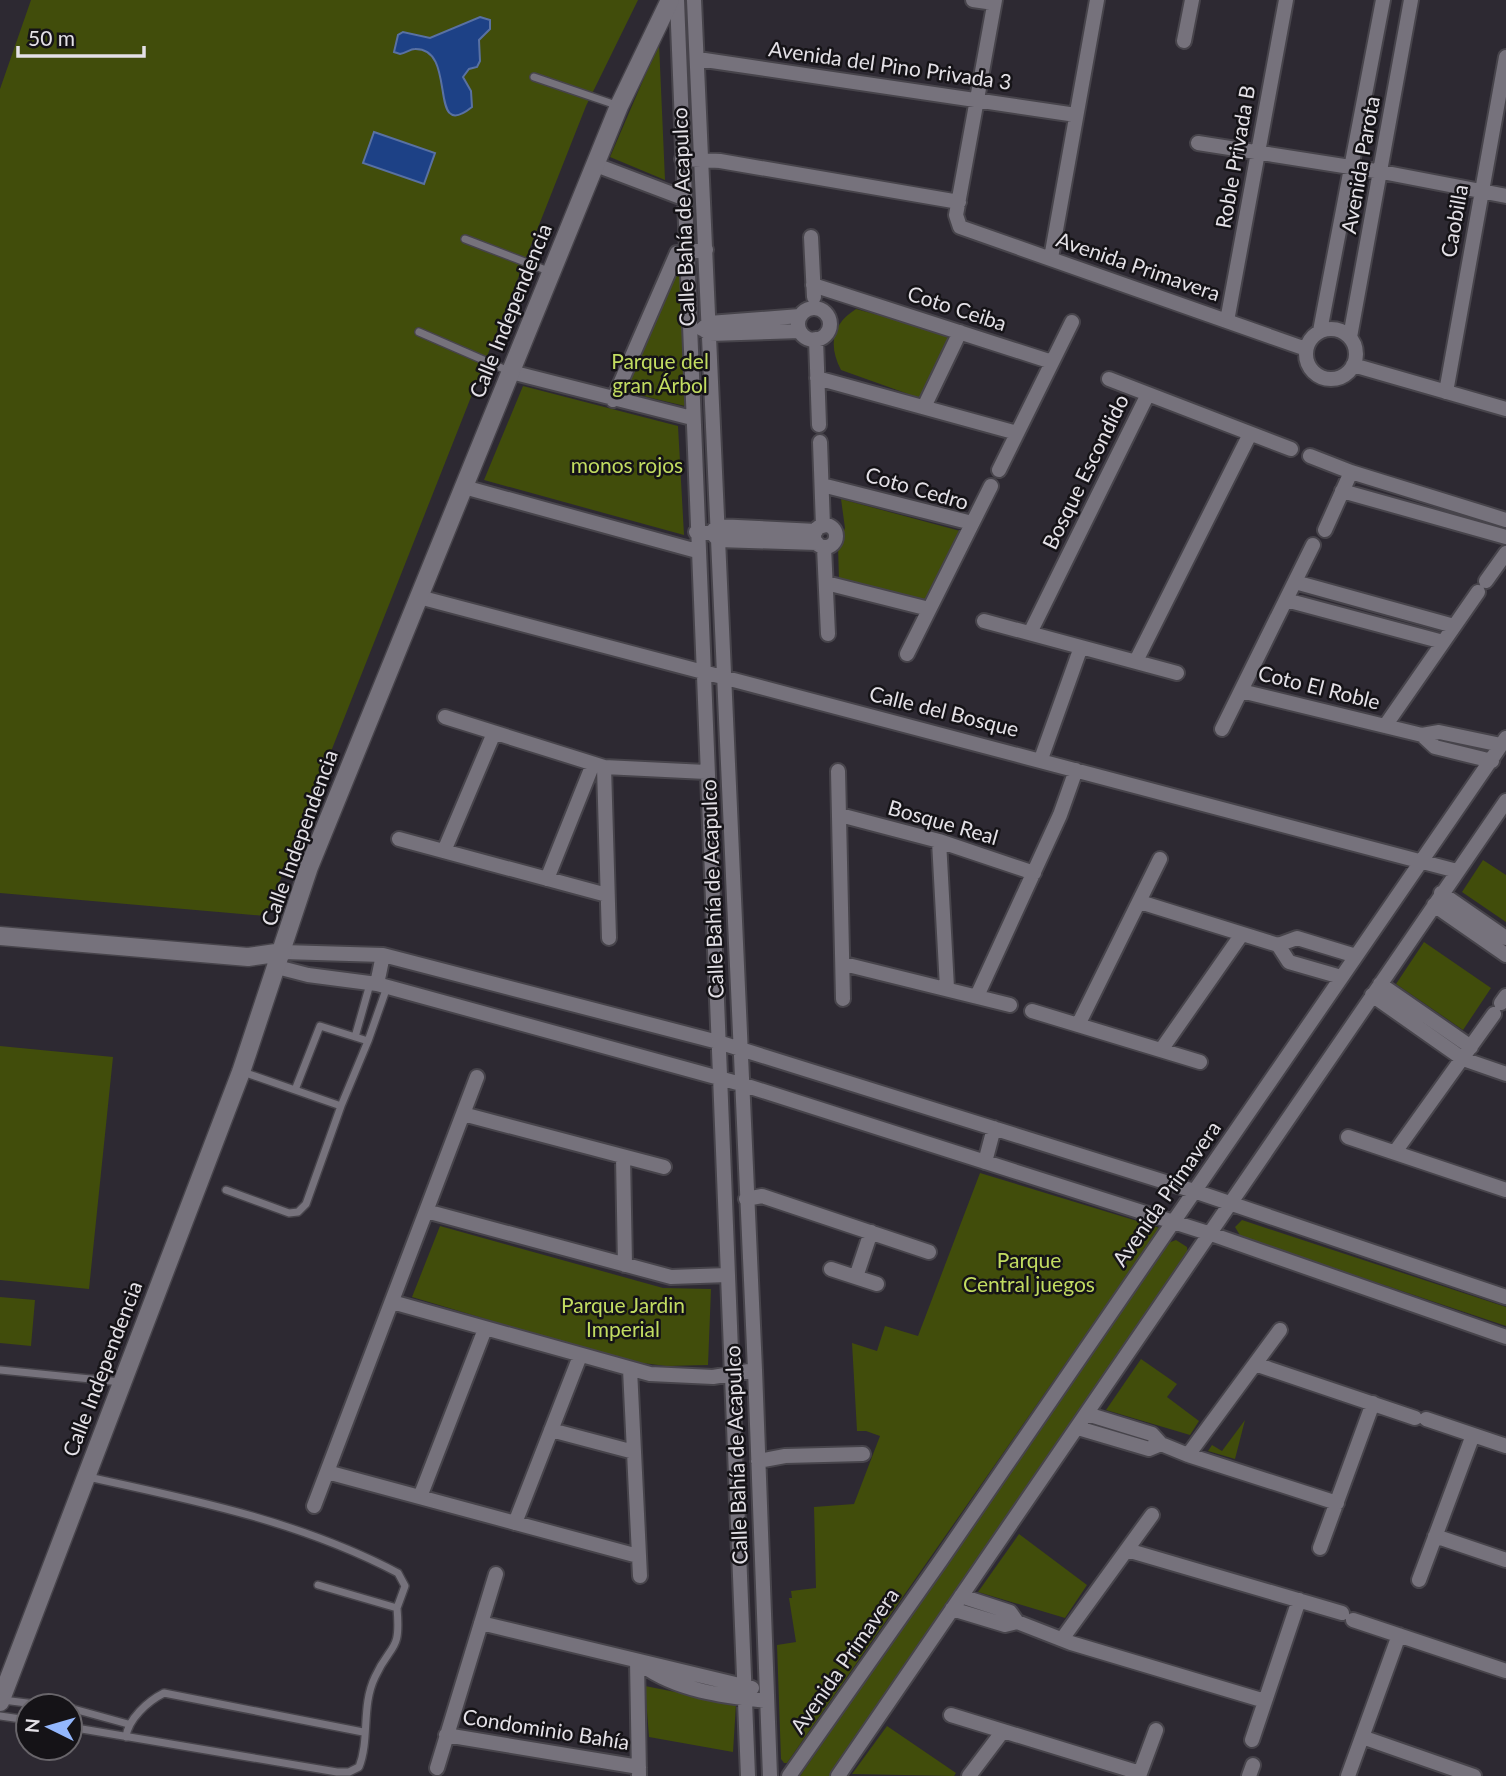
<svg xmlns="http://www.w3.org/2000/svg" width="1506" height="1776" font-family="Lato,sans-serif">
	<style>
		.green { fill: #414d0b }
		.water { fill: #1d4186; stroke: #5971a3; stroke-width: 2 }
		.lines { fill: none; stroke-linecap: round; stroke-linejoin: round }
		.service-casing { stroke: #47444b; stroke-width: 10 }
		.minor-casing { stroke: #47444b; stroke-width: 18 }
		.tertiary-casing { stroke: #47444b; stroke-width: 21 }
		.service { stroke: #76727c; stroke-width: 7 }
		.minor { stroke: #76727c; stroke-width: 14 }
		.tertiary { stroke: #76727c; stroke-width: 18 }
		.labels { text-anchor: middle; stroke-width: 5; stroke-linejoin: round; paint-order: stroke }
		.street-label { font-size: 21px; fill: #e4e1e7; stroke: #151317 }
		.park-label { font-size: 21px; fill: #c2dc61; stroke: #151317 }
	</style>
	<rect width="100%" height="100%" fill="#2d2932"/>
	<path class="green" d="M31,0h607l-52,106 -320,810 -266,-23v-804z
		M659,43l6,137 -55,-23z
		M680,261l5,145 -59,-14z
		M856,309l98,26 -29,65 -84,-30c-13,-25 -9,-46 15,-61z
		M523,386l155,40 6,109 -200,-55z
		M841,499l123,33 -31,73 -94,-25 -1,-35 7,-17z
		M1483,860l23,15v47l-44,-30z
		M1424,942l67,46 -28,42 -67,-46z
		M0,1046l113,11 -24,232 -89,-9z
		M980,1173l180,55 -373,535h-3l-3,-4 -4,-114 19,-3 -7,-44h3l-1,-7 25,-3 -2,-81 40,-3 26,-68 -14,-5h-9l-5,-88 25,8 8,-25 33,10z
		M1242,1220l264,87v19l-265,-89 -6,-10z
		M440,1226l223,62 48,1 -3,76 -42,1 -39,-5 -215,-64z
		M1176,1240l11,7 1,10 -358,519h-30l368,-533z
		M0,1297l35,3 -4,46 -31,-3z
		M1141,1359l36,25 -10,13 32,24 -9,14 -84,-25z
		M1245,1420l-10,39 -27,-8 4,-6 10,6z
		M1019,1534l68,51 -22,33 -87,-26z
		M645,1686l91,18 -3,48 -84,-15z
		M887,1726l69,47 -2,3 -102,-2z"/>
	<path class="water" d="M480,17l10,3v9l-11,11 1,21 -3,6 -8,2 -6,8 8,14 1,16c-46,37 -13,-59 -57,-58 -5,0 -9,4 -15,5l-6,-2 4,-17 5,-3 27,6z
		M374,132l61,21 -11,31 -61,-21z"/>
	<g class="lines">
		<g class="service-casing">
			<path id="service" d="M534,77l85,29
				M465,239l86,33
				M419,332l92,40
				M355,1037l15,-53
				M368,1041l19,-54
				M243,1072l52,18
				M226,1190l63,23 9,-1 8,-8 35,-98 27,-65 -48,-15 -25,64 46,16
				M0,1370l121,12
				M88,1477c106,23 214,45 310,96l7,13 -8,22
				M3,1700l48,6
				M70,1708l58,16
				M0,1716l28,4
				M70,1727l267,45h12l10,-5c11,-28 2,-61 16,-90 16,-35 26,-23 22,-69l-79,-23
				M126,1737c2,-18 22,-36 38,-44l199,39"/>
		</g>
		<g class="minor-casing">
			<path id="minor" d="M677,0l71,1776
				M694,0l61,1370 15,406
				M973,0l21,3
				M995,0l-39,215 4,12 346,122
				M1184,41l8,-41
				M698,59l378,56
				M1198,143l184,29 124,24
				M682,159l38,2 239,41
				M596,165l87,33
				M811,237l3,60
				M1051,258l46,-258
				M813,285l239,77
				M798 324a16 16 0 1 1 32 0a16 16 0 1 1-32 0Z
				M1227,321l59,-321
				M702,329l7,-6 91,-7
				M1306 354a25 25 0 1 1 50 0a25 25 0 1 1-50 0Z
				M704,330l6,4 90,-3
				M1320,331l63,-331
				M1350,337l61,-337
				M816,339l3,86
				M1353,365l153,44
				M511,372l181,46
				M817,378l200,55
				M1109,379l182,70
				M1446,392l60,-335
				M613,400l64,-147 29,-3
				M924,407l36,-75
				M820,442l3,84
				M1310,456l41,16
				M999,470l73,-148
				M822,485l150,38
				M464,487l233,64
				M1342,491l164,46
				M814 536a11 11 0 1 1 22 0a11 11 0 1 1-22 0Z
				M1325,530l26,-58 155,48
				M696,532l16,1 6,7 99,3
				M712,532l5,-6 99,5
				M824,547l4,87
				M1486,581l20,-28
				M1295,582l159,44
				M826,583l103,26
				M419,597l1038,274
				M1286,600l157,42
				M984,621l193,52
				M1030,633l118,-239
				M907,654l84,-168
				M1136,661l114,-227
				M1241,691l181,44 17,-3 62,13
				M445,717l159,50 102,5
				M1385,726l93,-134
				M1222,729l91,-184
				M1422,735l13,12 57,14
				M1041,759l40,-112
				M604,767l5,171
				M838,771l5,228
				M840,815l99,26 95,32
				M399,839l208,56
				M939,841l8,147
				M444,851l50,-118
				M547,879l46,-115
				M1441,893l65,45
				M1140,902l138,43 19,-7 59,18
				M1434,905l72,50
				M1278,945l11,17 52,15
				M283,952l100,3 335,87 476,149 312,106
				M844,964l166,41
				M277,967l31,8 69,9 364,100 470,150 295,103
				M377,984l6,-29
				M1380,984l91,63
				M1372,995l91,64 43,15
				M977,996l83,-181 16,-45
				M1501,1003l5,-7
				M1032,1011l168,51
				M1078,1025l82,-166
				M1161,1050l81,-116
				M463,1114l201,53
				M1348,1137l158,53
				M1395,1152l99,-138
				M623,1157l2,108
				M985,1162l9,-34
				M746,1199l16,-3 167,56
				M426,1211l245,66 57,-2
				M831,1269l46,15
				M856,1277l15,-45
				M392,1302l258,72 63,3 42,-7
				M1255,1364l160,54
				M630,1369l10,207
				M1087,1414l65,20 9,10 27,11 149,48
				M1426,1419l80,27
				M1078,1428l71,21 12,-5
				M551,1430l83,22
				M1188,1455l92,-125
				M758,1461l27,-5 78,-2
				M327,1472l311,84
				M420,1497l65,-168
				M314,1506l163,-429
				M515,1523l65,-167
				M1435,1536l71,24
				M1320,1548l53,-145
				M1127,1550l215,63
				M1419,1580l54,-145
				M961,1596l49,16 7,10 54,21 194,58
				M952,1609l53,16 12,-3
				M1353,1620l153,51
				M481,1623l271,65
				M1062,1639l90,-124
				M637,1661l2,114
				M642,1665c36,26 82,31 125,36
				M951,1715l189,58
				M446,1735l193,32
				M1362,1737l112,39
				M1252,1740l47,-140
				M437,1768l59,-194
				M789,1776l152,-216 565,-822
				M838,1776l668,-975
				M969,1776l34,-45
				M1139,1776l17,-46
				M1249,1776l4,-11
				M1348,1776l51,-141"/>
		</g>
		<g class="tertiary-casing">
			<path id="tertiary" d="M0,936l248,21 35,-5
				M0,1702l241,-630 68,-205 310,-761 51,-106"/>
		</g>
		<use href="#service" class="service"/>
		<use href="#minor" class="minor"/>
		<use href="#tertiary" class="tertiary"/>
	</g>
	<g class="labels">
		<g class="street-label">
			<text transform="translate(890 66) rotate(8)" y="7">Avenida del Pino Privada 3</text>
			<text transform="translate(1236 157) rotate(-80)" y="7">Roble Privada B</text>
			<text transform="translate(1361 165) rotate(-80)" y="7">Avenida Parota</text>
			<text transform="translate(684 217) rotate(-92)" y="7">Calle Bahía de Acapulco</text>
			<text transform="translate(1455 221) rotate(-80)" y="7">Caobilla</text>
			<text transform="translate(1138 267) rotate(19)" y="7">Avenida Primavera</text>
			<text transform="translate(957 309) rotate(18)" y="7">Coto Ceiba</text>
			<text transform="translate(511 311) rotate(-68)" y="7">Calle Independencia</text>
			<text transform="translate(1086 472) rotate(-64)" y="7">Bosque Escondido</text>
			<text transform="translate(917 489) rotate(16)" y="7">Coto Cedro</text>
			<text transform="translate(1319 688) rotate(14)" y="7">Coto El Roble</text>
			<text transform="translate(944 712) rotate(14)" y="7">Calle del Bosque</text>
			<text transform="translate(943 823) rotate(16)" y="7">Bosque Real</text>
			<text transform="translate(300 838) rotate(-70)" y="7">Calle Independencia</text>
			<text transform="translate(713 889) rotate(-92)" y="7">Calle Bahía de Acapulco</text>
			<text transform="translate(1167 1194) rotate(-55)" y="7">Avenida Primavera</text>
			<text transform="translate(103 1369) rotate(-69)" y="7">Calle Independencia</text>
			<text transform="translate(737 1455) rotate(-92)" y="7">Calle Bahía de Acapulco</text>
			<text transform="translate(845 1661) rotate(-55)" y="7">Avenida Primavera</text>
			<text transform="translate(546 1730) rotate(9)" y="7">Condominio Bahía</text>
		</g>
		<g class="park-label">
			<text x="660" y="369">Parque del<tspan x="660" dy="24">gran Árbol</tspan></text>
			<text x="627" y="473">monos rojos</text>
			<text x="1029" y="1268">Parque<tspan x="1029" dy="24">Central juegos</tspan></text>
			<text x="623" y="1313">Parque Jardin<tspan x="623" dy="24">Imperial</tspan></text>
		</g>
	</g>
	<g transform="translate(49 1727) rotate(275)"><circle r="33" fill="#151317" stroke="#68656a" stroke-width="2"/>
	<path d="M0-5L12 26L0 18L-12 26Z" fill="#93b7fd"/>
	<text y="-10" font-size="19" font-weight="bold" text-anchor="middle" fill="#e4e1e7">N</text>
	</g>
	<path d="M18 46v10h126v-10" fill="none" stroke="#e4e1e7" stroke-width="3.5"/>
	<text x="28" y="46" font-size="21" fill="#e4e1e7" stroke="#151317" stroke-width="5" paint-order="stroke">50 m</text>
</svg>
